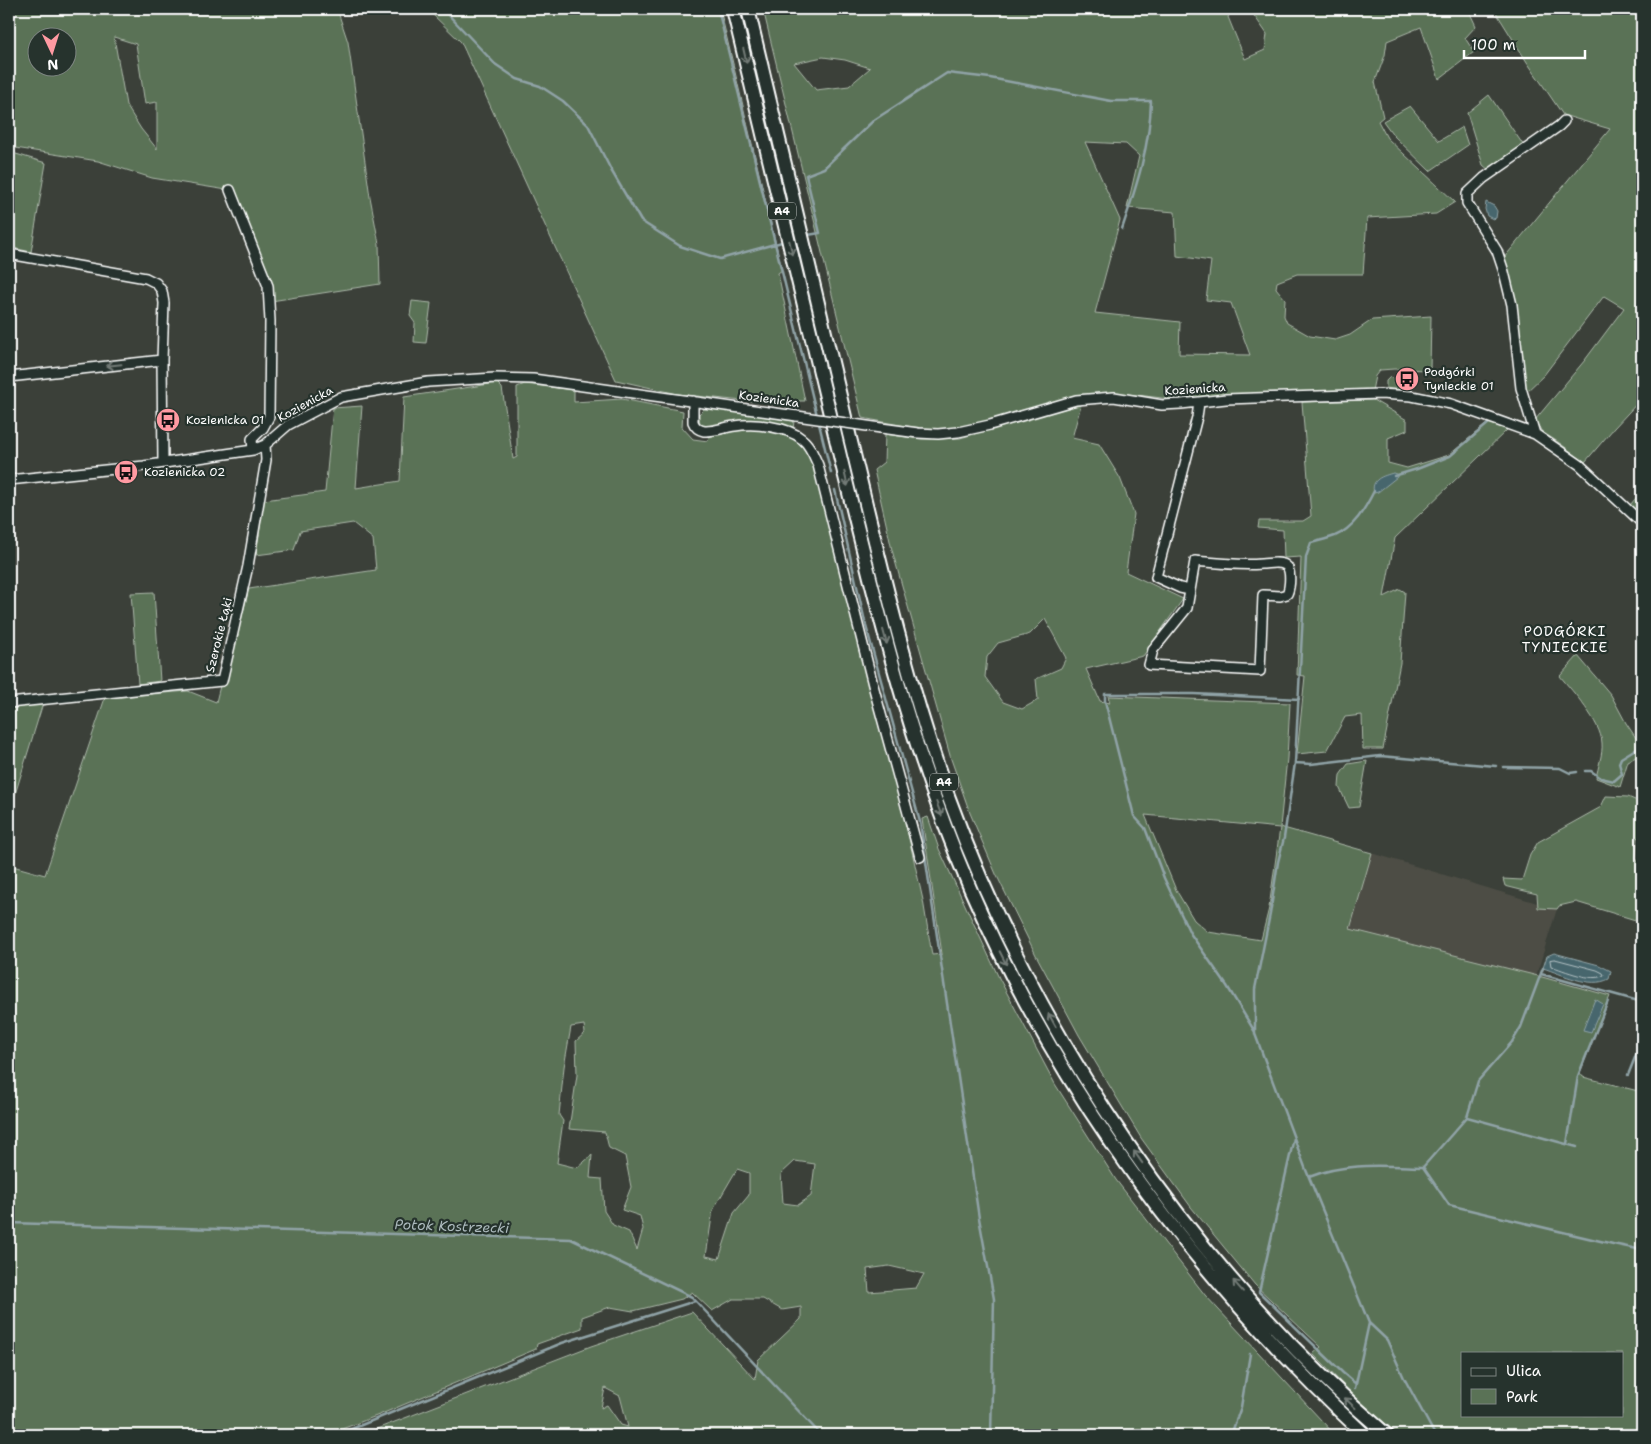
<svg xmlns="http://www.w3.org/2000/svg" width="1651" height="1444" font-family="'Shantell Sans',sans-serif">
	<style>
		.built { fill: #4d4d45 }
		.green { fill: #5a7256; stroke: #acb8aa; fill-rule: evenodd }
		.water { fill: #46666d; stroke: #90a3a7 }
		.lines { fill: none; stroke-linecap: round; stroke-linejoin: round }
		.shore { stroke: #b5c2c5; stroke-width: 1 }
		.stream { stroke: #90a3a7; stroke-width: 2.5 }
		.minor-casing { stroke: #fff; stroke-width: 12 }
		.highway-casing { stroke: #fff; stroke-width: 16 }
		.minor { stroke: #26332d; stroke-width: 9 }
		.highway { stroke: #26332d; stroke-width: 12 }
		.minor-bridge-casing { stroke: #fff; stroke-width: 12; stroke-linecap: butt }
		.minor-bridge { stroke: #26332d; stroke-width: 9 }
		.oneway { stroke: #727a76 }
		.labels { text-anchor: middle; stroke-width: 4.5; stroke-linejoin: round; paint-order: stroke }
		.shield { fill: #26332d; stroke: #bec2c0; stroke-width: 1 }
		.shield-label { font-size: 11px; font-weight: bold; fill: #fff }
		.poi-label { font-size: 12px; fill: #fff; stroke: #26332d; text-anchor: start }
		.street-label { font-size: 12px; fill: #fff; stroke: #26332d }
		.neighbourhood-label { font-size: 14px; letter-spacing: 1px; fill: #fff; stroke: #26332d }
		.water-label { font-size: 14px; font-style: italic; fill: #acbabd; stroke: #26332d }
	</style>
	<rect width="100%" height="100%" fill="#3b4039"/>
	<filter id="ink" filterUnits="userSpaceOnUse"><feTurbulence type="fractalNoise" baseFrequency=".02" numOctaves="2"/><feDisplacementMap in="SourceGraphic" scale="10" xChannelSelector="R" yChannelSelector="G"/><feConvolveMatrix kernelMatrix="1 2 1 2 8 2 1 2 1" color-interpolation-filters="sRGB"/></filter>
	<g filter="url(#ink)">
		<path class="built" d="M1372,853l185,56 -21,67 -186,-47z"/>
		<path class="green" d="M9,9h328l11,33 22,155 9,47 1,40 -109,17 -44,-111 -75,-12 -54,-17 -89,-14zM114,37l22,7 9,60 12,-2v47l-16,-20 -15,-24zM38,38h30v30h-30z
			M430,9h290l62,261 -4,3 27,128h-62l-65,-7 -62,-14 -155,-338 -31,-30z
			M763,9h470l-5,8 17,42 20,-9 2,-16 -14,-20 -13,-5h228l8,17 -11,12 9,14 -35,27 -18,-52 -34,14 -2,14 -10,27 8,35 -5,4 9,17 68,64 -19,12 -69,4 -4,56h-66l-20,8 -1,6 9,11 -1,17 3,7 23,13 25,4 15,-5 22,-15 59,-4 -1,54 -36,-1 -14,1 -5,6 -3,15 -187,9c-28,-1 -64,-10 -91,-5 -48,7 -97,31 -145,34 -30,1 -58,-6 -87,-11zM823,57l22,3 25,8 -21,18 -33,4 -22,-27zM1085,142l41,2 13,12 -12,52 48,4 2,44 34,5 -5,39 25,3 19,52 -71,-1 1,-32 -85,-9 25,-93z
			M1494,9h148v389l-28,30 -29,34 -27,-20 -16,-10 -7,-12 50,-60 39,-52 -20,-12 -60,79 -19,18 -22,-134 107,-130 -47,-14 -36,-53z
			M1489,95l35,51 -34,25 -7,-6 -16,-52z
			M1410,106l29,35 23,-14 6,18 -38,26 -36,-35 -11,-15z
			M9,153l7,1 30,9 -15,89 -22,-5z
			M412,301l19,2 -5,40 -12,-1 1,-19 -5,-7z
			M1390,377l4,2 5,8v3l-13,-2v-7z
			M497,383l5,5 11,71 4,-2v-70l8,-3 49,6v12l48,-3 61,12 -1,16 11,12 15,2 1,-5c30,-7 73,-16 96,11 3,4 5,10 7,14l48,192 32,111 31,136 9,55 10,-1 -20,-135 6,-2 11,32 60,129 56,106 61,96 89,115 130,140h-974l230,-89 101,-34 63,67 3,-19 43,-41v-12l-19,3 -19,-11h-30l-21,12 -20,-19 -10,7 -49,12 -23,-4 -28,10v11l-45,16 -1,5 -157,66 -53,20h-317v-570l36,10 60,-177 83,-7 28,11 4,-16 5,-5 24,-92 127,-19 -3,-31 -20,-16 -53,8 -6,19 -38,5 8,-55 61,-8 8,-84 29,-2 -6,82 44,-7 4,-84zM584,1025l1,8 -9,8 1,34 -8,54 36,3 4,16 16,8 6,31 -9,23 18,6 3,13 -6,21 -8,-18 -16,-7 -9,-14 -2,-32 -12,-1 2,-23 -15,13 -20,-5 6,-42 -4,-6 5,-48 7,-40zM795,1161l20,3 -4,32 -13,9 -15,-2 -2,-29zM737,1169l12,4v22l-15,18 -15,46 -13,-3 7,-46zM889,1266l35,8 -8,14 -47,4 -2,-23zM605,1388l15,8 8,31 -7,-2 -14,-20 -6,3z
			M1373,400l34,20v10l-19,8v25l19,5 42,-13 40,-33 18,8 -112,108 -11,59 16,-8 5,3 -5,71 -17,86h-20l-1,-34 -17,2 -18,34 -30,3 8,-78 -8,-1 4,-118 -17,1 -1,-28 -25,-2 1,-7h44l8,-5 -9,-114z
			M1081,405l-9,33 27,6 21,34 14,36 -8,58 57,27 -40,57 -57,13 14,32 10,2 -2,-7 182,7 -3,55 -7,69 92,26 -22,76 192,48 68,19 -30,77 3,4 59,15v343h-243l-40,-34 -46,-47 8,-7 -66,-62 -64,-78 -50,-69 -62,-103 -43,-80 -40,-81 -26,-61 -19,-54 -59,-209 -18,-80 10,-8 1,-28 37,5 38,-1 98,-28zM1045,619l21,39 -5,10 -25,11 2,21 -16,9 -19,-7 -18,-25 2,-20 11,-14 32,-9zM1145,815l135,13 -11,80 -8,32 -53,-8 -14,-12 -18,-30zM1462,1353h160v62h-160z
			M704,409h10l80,12 -1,8h-84l-9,-4 -1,-11z
			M1642,491v25l-12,-11z
			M154,592l6,89 -22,3 -7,-91z
			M1578,656l33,39 15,28 10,15 6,-2v18l-14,7 -8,26 -24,-9c2,-11 7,-24 6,-35 -1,-21 -29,-51 -42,-67z
			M43,703l-34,111v-107z
			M1367,761l-8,46 -10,1 -10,-21 1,-12 8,-11z
			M1606,796l22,1 14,6v31l-5,4 -1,20 6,13v51l-66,-20 -17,4 -2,3 -19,-1 -1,-14 -32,-8 -2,-7 19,1 8,-25 8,-13 63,-35z"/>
		<path class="water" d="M1486,202l8,4 3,5 -1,7 -3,1 -6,-3 -2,-7z
			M1393,473l4,1v3l-19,15 -4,1c-4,-14 9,-17 19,-20z
			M1554,953l45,12 12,6 -2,8c-19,10 -47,-5 -66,-11l4,-12z
			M1595,999l8,5 -12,28 -8,-2z"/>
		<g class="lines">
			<path class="shore" d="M1555,959l42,11 6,3 1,2c-11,8 -41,-5 -53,-9l-1,-6z"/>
			<path class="stream" d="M443,9l52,55 22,15 23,7 23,15 25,24 23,45 30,51 39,25 40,13 62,-17
				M718,9l113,464
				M808,235l12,-2 -14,-58 18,-7 50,-48 73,-47 43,5 121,23h40c-1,45 -15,87 -29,128
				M1394,476l23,-7 33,-13 39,-33
				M835,490l31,136 54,196 59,396 15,81 -3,136
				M1374,491c-9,18 -20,37 -39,45 -8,3 -16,5 -24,7l-5,14 -11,206 -11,75 -6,24 -8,52 -15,75v45l51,136 63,153 18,17 17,38 31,57
				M1295,763l16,1 69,-8 116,10
				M1503,767l57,1 10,5 7,-1
				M1585,771h6l10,7 13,3 8,-7 -3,-11 2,-5 21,-13
				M1541,974l101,28
				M1255,1032l-28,-46 -37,-53 -26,-55 -19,-50 -11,-12 -29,-115v-7h89l105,5
				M1628,1075l14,-35
				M1467,1117l110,30
				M1294,1138l-35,154 84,81 13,11
				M1567,1144l11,-68 30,-75
				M1423,1167l26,38 164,39 29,6
				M1423,1167l44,-50 11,-36 34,-39 9,-15 22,-59
				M1309,1177c36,-15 76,-11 114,-10
				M9,1223l562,16 121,58 129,138
				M1355,1388l14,-65
				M337,1435l225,-92 133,-42
				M1231,1435l10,-28 9,-53
				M1341,1435v-1"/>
			<g class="minor-casing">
				<path id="minor" d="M230,190l38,96 2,35 -1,96 -6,11 -11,11 1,11
					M9,254l137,24 10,5 6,8 2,12 -2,57 1,103
					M9,377l153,-17
					M693,401v21c2,5 6,8 11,9 10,1 21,-4 31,-5 19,-3 52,0 67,13 8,6 12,17 16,26l55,220 47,172
					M881,428l37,5 20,1 20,-2 32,-7 86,-25 38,-3 48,8 19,-1 45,-5 154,-5 32,2 39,8 84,30 45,31 62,58
					M1535,434l-14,-46 -9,-83 -8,-33 -7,-21 -30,-48v-9l17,-16 75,-52 5,-5
					M9,480l135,-14 109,-16 12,-5 23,-20 53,-28 87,-15 67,-4 38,1 264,37
					M1195,561c22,2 44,5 66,3 7,0 18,-3 24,1 7,4 5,22 2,29l-7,2 -17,-1 -3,76 -111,-6 4,-15 34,-42z
					M1190,590l-10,-2 -24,-11 41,-160 2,-14
					M9,703l213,-22 26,-115 18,-106 -1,-15"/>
			</g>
			<g class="highway-casing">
				<path id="highway" d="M733,9c36,150 72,301 108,451 35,145 70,291 129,428 92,211 227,391 395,547
					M748,9c34,143 68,286 102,429 29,119 56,240 97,355 88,243 244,474 440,642"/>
			</g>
			<use href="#minor" class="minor"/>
			<use href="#highway" class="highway"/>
			<g class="minor-bridge-casing">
				<path id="minor-bridge" d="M797,416l84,12"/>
			</g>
			<use href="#minor-bridge" class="minor-bridge"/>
		</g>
		<defs><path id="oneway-shaft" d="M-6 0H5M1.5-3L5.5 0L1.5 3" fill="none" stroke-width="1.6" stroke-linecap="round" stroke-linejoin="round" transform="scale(1.25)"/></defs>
		<g class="oneway">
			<use href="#oneway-shaft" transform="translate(745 56) rotate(77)"/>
			<use href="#oneway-shaft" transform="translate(791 248) rotate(77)"/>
			<use href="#oneway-shaft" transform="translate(114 365) rotate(174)"/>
			<use href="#oneway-shaft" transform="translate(846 479) rotate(77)"/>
			<use href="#oneway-shaft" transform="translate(885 637) rotate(75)"/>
			<use href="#oneway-shaft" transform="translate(939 809) rotate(69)"/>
			<use href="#oneway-shaft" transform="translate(1003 958) rotate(63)"/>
			<use href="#oneway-shaft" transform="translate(1052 1020) rotate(-119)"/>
			<use href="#oneway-shaft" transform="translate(1138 1157) rotate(-125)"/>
			<use href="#oneway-shaft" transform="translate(1238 1286) rotate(-131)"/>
			<use href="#oneway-shaft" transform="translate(1350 1403) rotate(-137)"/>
		</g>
	</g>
	<defs>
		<g id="bus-disc" transform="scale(1.25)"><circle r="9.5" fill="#ff9aa2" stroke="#26332d"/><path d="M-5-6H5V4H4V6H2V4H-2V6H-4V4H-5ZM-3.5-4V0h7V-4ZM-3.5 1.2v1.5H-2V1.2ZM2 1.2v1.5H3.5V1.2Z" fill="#111"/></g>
	</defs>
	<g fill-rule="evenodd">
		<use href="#bus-disc" x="1407" y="379"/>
		<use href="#bus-disc" x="168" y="420"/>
		<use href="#bus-disc" x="126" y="472"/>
	</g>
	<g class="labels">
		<g class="shield">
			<rect x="768" y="202.5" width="28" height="17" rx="4"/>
			<rect x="930" y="773.5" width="28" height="17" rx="4"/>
		</g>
		<g class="shield-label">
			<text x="782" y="215">A4</text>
			<text x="944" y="786">A4</text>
		</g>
		<g class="poi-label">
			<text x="1424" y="376">Podgórki<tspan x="1424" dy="14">Tynieckie 01</tspan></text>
			<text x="186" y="424">Kozienicka 01</text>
			<text x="144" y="476">Kozienicka 02</text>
		</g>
		<g class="street-label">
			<text transform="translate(1195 389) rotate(-4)" y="4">Kozienicka</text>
			<text transform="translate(769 399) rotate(8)" y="4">Kozienicka</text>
			<text transform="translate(305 404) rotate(-29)" y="4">Kozienicka</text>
			<text transform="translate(219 635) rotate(-76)" y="4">Szerokie Łąki</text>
		</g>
		<g class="neighbourhood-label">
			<text x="1565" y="636">PODGÓRKI<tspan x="1565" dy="16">TYNIECKIE</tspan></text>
		</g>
		<g class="water-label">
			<text transform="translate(452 1226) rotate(2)" y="5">Potok Kostrzecki</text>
		</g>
	</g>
	<rect width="1651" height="1444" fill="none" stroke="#26332d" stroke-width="30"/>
	<rect x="15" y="15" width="1621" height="1414" fill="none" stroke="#fff" stroke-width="2" filter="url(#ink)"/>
	<rect x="1461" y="1352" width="162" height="65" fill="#26332d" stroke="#7d8581"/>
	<rect x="1471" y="1368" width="25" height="8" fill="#26332d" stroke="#7d8581"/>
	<text x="1506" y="1376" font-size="15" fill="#ffffff">Ulica</text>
	<rect x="1471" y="1389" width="25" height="15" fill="#5a7256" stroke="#7d8581"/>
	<text x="1506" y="1402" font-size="15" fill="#ffffff">Park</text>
	<g transform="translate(52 52) rotate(176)"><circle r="24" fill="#26332d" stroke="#7d8581"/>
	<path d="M0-4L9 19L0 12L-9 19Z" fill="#ff9aa2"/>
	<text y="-8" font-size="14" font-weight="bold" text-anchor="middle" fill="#ffffff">N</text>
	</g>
	<path d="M1464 50v8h121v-8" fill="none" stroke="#ffffff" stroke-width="2.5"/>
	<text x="1471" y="50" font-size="15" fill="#ffffff" stroke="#26332d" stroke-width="4" paint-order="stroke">100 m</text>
</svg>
